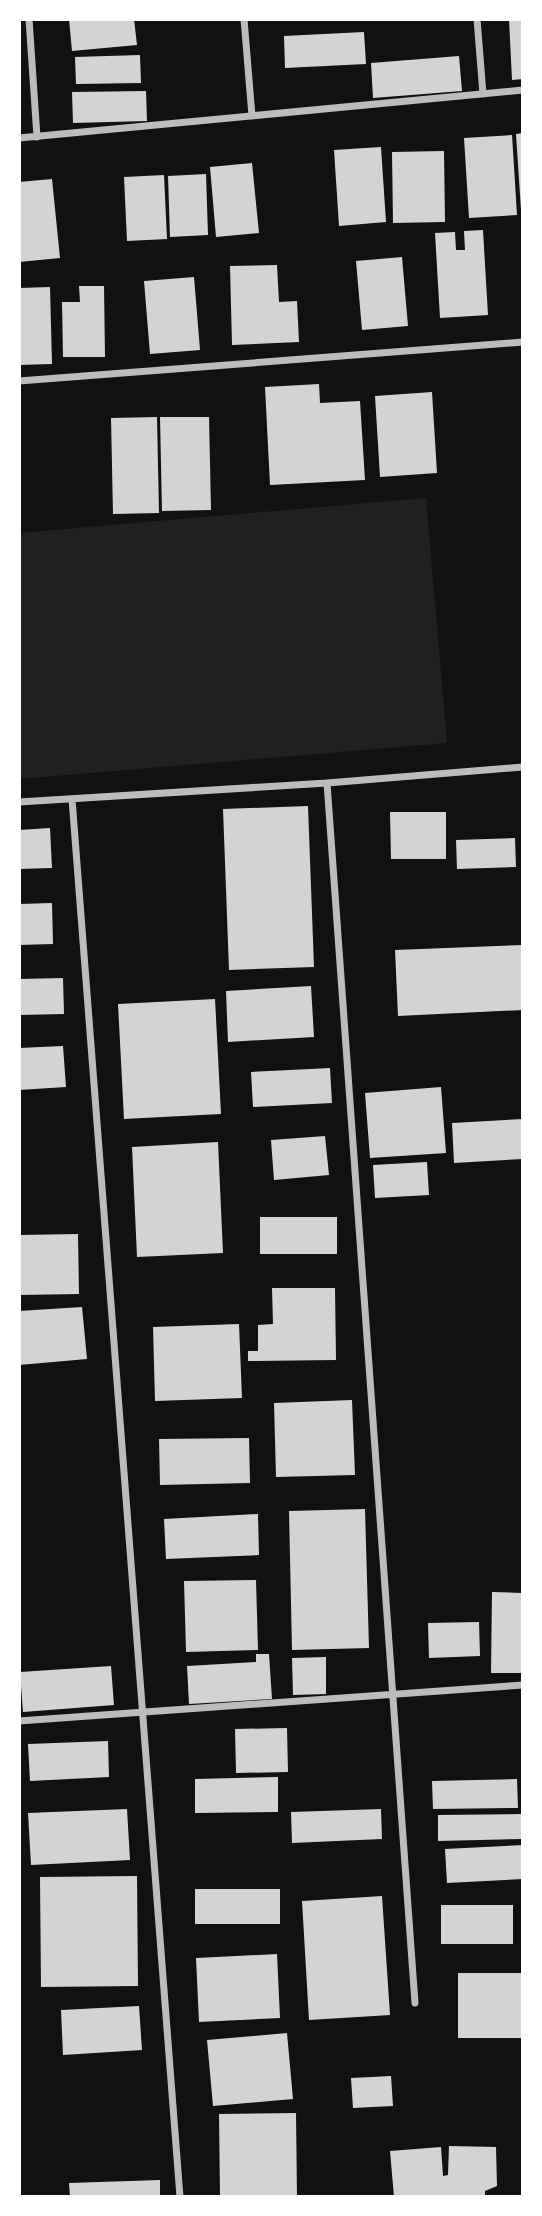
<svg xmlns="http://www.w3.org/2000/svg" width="542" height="2216" font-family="Arial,sans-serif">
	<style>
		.green { fill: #202020 }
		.building { fill: #d3d3d3 }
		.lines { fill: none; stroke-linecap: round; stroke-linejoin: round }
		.minor { stroke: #bcbcbc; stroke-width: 7 }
	</style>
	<rect width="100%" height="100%" fill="#111"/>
	<path class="green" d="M426,498l21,245 -428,36v-246z"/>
	<path class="building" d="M69,19h65l3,26 -65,6z
		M509,19h14v60l-11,1z
		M364,32l2,32 -81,4 -1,-32z
		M140,55l1,28 -65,1 -1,-27z
		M459,56l3,35 -89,7 -2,-35z
		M146,91l1,30 -74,2 -1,-31z
		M523,133v77h-2l-5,-76z
		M512,135l5,80 -48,3 -5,-80z
		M381,147l5,75 -47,4 -5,-76z
		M444,151l1,71 -52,1 -1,-71z
		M252,163l7,70 -43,4 -6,-70z
		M206,174l2,61 -38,2 -2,-61z
		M164,175l3,64 -40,2 -3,-64z
		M52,179l8,79 -41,4v-80z
		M483,230l5,85 -48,3 -5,-85 20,-1 1,18h9l-1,-19z
		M402,257l6,69 -46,4 -6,-69z
		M277,265l2,37 18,-1 2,41 -67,3 -2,-79z
		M194,277l6,73 -50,4 -6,-73z
		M79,286h25l1,71h-42l-1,-55h18z
		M50,287l2,77 -33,1v-77z
		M319,384l1,19 40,-2 5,79 -95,5 -5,-98z
		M432,392l5,81 -57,4 -5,-81z
		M157,417l2,96 -46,1 -2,-96z
		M160,417h49l2,93 -49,1z
		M308,806l6,161 -85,3 -6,-161z
		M390,812h56v47h-55z
		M50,828l2,40 -33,1v-39z
		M515,838l1,29 -59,2 -1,-29z
		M52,903l1,41 -34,1v-41z
		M523,945v65l-125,6 -3,-66z
		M63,978l1,36 -45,1v-36z
		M311,986l3,51 -86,5 -2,-51z
		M215,999l6,115 -97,5 -6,-115z
		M63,1046l3,41 -47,3v-42z
		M330,1068l2,35 -79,4 -2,-35z
		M441,1087l5,66 -76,5 -5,-65z
		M523,1119v40l-69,4 -2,-40z
		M325,1136l4,39 -55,5 -3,-40z
		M218,1142l5,111 -86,4 -5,-110z
		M427,1162l2,33 -54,3 -2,-33z
		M260,1217h77v37h-77z
		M78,1234l1,60 -60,1v-60z
		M272,1288h63l1,72 -88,1v-10h10v-26l15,-1z
		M82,1307l5,52 -68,6v-54z
		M239,1324l3,74 -87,3 -2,-74z
		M352,1400l3,75 -79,2 -2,-74z
		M249,1438l1,45 -90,2 -1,-46z
		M365,1509l4,139 -77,2 -3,-139z
		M258,1514l1,41 -93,4 -2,-40z
		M256,1580l2,70 -72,2 -2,-71z
		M492,1592l31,1v80h-32z
		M479,1622l1,34 -51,2 -1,-35z
		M256,1654h13l3,45 -83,5 -2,-38 69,-4z
		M326,1657v37l-33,1 -1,-37z
		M111,1666l3,39 -91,7 -3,-40z
		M287,1728l1,44 -52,1 -1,-44z
		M108,1741l1,36 -79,4 -2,-37z
		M278,1777v35l-83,1v-34z
		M517,1779l1,29 -85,1 -1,-28z
		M127,1809l3,51 -99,5 -3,-52z
		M381,1809l1,30 -90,4 -1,-31z
		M522,1814l1,25 -85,2v-26z
		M523,1845v34l-76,4 -2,-34z
		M137,1876l1,110 -97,1 -1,-110z
		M195,1889h85v35h-85z
		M382,1896l8,119 -81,5 -7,-119z
		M441,1905h72v39h-72z
		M277,1954l3,64 -81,4 -3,-64z
		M458,1973h65v65h-65z
		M139,2006l3,44 -79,5 -2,-45z
		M287,2033l6,66 -80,7 -6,-66z
		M391,2076l2,30 -40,2 -2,-30z
		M296,2113l1,84h-77l-1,-83z
		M449,2146l47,1 1,39 -12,5v6h-91l-4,-46 51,-4 2,29 5,-1z
		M160,2180v17h-90l-1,-14z"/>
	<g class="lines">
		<path class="minor" d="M29,19l8,118
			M244,19l8,97
			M477,19l6,75
			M19,138l504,-48
			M19,381l504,-39
			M327,783l88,1220
			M72,799l108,1398
			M19,802l308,-19 196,-16
			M19,1721l504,-36"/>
	</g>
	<rect width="542" height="2216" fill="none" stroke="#ffffff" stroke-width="42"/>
</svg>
